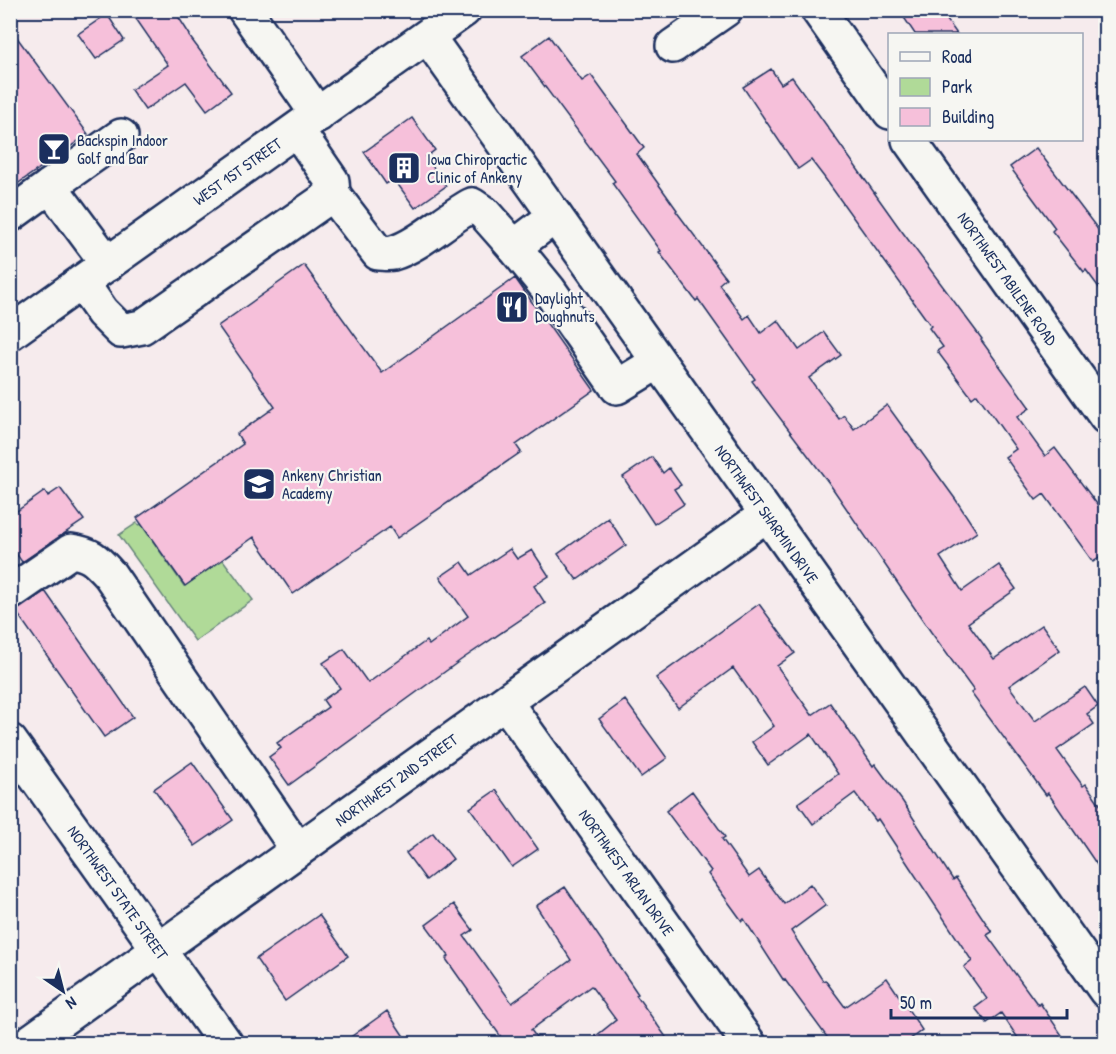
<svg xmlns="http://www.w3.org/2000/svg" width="1116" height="1054" font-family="'Patrick Hand',sans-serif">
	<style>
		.green { fill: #b0da98; stroke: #66847b; stroke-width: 1.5 }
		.building { fill: #f6c0da; stroke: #1b2f5e; stroke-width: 1.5 }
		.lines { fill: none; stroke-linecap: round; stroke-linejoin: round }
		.minor-casing { stroke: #1b2f5e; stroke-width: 38 }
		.major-casing { stroke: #1b2f5e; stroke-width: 38 }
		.minor { stroke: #f6f6f2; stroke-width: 33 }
		.major { stroke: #f6f6f2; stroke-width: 33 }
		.labels { text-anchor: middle; stroke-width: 4.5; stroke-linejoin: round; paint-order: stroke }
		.poi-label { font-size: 16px; fill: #1b2f5e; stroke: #f6f6f2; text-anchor: start }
		.street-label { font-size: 16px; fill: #1b2f5e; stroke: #f6f6f2 }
	</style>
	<rect width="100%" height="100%" fill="#f6ebed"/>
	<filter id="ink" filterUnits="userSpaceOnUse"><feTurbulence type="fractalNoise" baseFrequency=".0167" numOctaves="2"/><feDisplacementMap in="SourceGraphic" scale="12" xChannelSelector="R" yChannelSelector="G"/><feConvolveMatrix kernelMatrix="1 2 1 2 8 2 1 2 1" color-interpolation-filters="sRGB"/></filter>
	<g filter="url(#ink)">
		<path class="green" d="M137,523l2,2 2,-1 43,62 39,-26 30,40 -58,41 -76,-106z"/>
		<path class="building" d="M130,10h44l16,25 -1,1 42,56 -24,18 -21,-28 -41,28 -14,-20 37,-25z
			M899,10h41l17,24h-42z
			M107,14l17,26 -28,19 -18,-25z
			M10,28l78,106 -78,55z
			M549,36l33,45 9,-6 53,73 -7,6 40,56 -1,1 50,67 -7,6 25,35 5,-4 12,18 17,-13 21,30 25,-18 17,23 -32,23 30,41 5,-4 10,14 33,-24 69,95 21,32 -37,25 22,34 37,-26 17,24 -48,34 26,36 48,-34 18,25 -51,36 26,35 50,-34 13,19 -11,8 7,10 -37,26 26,36 3,-2 20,29v65l-58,-85 -2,2 -75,-102 3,-2 -43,-59 -102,-149 -77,-102 3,-2 -57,-80 -2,2 -37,-49 2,-1 -49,-68 3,-2 -93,-125z
			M771,69l10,15 11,-7 106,149 84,113 -1,1 49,68 -13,9 28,39 10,-8 51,68v37l-13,9 -49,-68 -8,6 -31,-43 11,-8 -39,-55 -5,4 -35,-47 6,-4 -14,-19 2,-2 -107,-149 -13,-17 -13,9 -55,-82z
			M412,118l23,32 -9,7 20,29 -31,22 -21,-29 -8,5 -22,-32z
			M1036,148l70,92v57l-20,-27 -2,2 -32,-41 3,-3 -45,-61z
			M304,265l78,108 133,-95 79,112 -78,55 5,7 -124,86 -7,-11 -97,67 -39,-57 -69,49 -48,-68 106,-74 -6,-10 38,-27 -57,-81z
			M652,457l11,16 6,-5 12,17 -7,4 10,15 -30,20 -31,-47z
			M60,488l24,32 -62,42 -12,-17v-29l35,-25 3,5z
			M608,518l18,27 -49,35 -19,-26z
			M510,549l7,10 15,-9 17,26 -15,10 11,17 -84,57 -172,125 -20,-28 12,-9 -4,-5 51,-36 -5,-7 17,-12 -17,-25 21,-14 24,34 58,-42 3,4 39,-29 -28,-39 22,-15 9,13z
			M45,591l88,126 -29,20 -89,-127z
			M759,604l36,49 -18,13 35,49 18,-12 43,63 2,-2 28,38 50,78 3,-2 36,54 -5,3 51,70 2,-2 28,41h-46l-21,-31 -14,10 -12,-15 12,-9 -23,-32 8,-6 -94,-142 -2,2 -21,-28 -42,31 -15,-21 40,-29 -27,-40 -43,31 -16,-23 22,-16 -41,-58 -55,40 -22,-30z
			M625,700l42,58 -26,19 -42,-58z
			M192,762l41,58 -38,26 -41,-57z
			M496,790l42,59 -26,18 -42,-59z
			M692,791l33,46 -3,2 27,38 10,-7 25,34 26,-20 16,21 -35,26 32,50 2,-1 20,27 42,-29 35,52 -18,14h-72l-47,-64 -1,1 -40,-62 -2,2 -34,-47 3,-3 -45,-60z
			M433,833l20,26 -27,21 -20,-27z
			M565,887l73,107 -2,1 35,49h-85l30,-24 -25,-34 -60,44 10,14h-35l-60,-85 3,-3 -23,-31 28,-21 19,26 -9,6 48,67 59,-43 -35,-54z
			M319,915l29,41 -63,45 -29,-42z
			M387,1011l22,33h-68z"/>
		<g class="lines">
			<g class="minor-casing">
				<g id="minor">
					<path d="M245,10l73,105"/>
					<path d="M818,10l72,102"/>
					<path id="s1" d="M428,37l678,954"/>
					<path d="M673,46l52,-36"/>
					<path id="s2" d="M909,140l197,277"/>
					<path d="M50,186l71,-50"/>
					<path d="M333,194l45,59c5,0 10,1 15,0 25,-7 54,-35 79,-48l12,8 30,34 41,-31"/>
					<path d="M10,215l40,-29 58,78"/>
					<path d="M514,247l35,43 68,97 41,-25"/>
					<path d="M82,283l20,29 19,19 21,-4 191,-133 -1,-13 -35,-51"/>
					<path d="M10,593l61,-42c21,3 25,9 39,24l188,275"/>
					<path id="s3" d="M506,703l243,341"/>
					<path id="s4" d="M27,1044l739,-529"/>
				</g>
			</g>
			<g class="major-casing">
				<g id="major">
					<path id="s5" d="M10,333l454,-323"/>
					<path id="s6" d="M10,741l216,303"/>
				</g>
			</g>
			<use href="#minor" class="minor"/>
			<use href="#major" class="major"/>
		</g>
	</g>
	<defs>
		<g id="bar-square" transform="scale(1.725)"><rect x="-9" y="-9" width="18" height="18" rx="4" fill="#1b2f5e" stroke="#f6f6f2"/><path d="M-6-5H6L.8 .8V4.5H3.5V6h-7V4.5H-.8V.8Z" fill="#fff"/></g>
		<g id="building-square" transform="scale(1.725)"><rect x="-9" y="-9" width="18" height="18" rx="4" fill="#1b2f5e" stroke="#f6f6f2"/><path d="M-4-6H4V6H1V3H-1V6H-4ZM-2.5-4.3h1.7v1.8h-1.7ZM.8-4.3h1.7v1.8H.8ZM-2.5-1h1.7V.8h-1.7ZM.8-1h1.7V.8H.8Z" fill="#fff"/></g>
		<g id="restaurant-square" transform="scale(1.725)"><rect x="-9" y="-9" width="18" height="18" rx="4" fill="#1b2f5e" stroke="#f6f6f2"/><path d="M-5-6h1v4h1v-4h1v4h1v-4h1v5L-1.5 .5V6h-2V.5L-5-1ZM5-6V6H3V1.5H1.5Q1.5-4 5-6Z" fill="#fff"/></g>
		<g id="school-square" transform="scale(1.725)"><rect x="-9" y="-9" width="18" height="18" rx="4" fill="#1b2f5e" stroke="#f6f6f2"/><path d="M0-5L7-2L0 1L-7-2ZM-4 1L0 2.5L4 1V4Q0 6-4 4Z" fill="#fff"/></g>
	</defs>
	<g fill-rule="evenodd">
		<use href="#bar-square" x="54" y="149"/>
		<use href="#building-square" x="404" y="168"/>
		<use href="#restaurant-square" x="512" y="307"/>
		<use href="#school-square" x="259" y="484"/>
	</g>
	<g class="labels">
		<g class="poi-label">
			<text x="77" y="146">Backspin Indoor<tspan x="77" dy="18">Golf and Bar</tspan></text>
			<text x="427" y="165">Iowa Chiropractic<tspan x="427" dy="18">Clinic of Ankeny</tspan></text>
			<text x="535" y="304">Daylight<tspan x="535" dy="18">Doughnuts</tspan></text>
			<text x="282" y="481">Ankeny Christian<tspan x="282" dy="18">Academy</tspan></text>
		</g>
		<g class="street-label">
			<text dy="6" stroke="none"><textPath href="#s5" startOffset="279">WEST 1ST STREET</textPath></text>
			<text dy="6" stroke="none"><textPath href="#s2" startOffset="170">NORTHWEST ABILENE ROAD</textPath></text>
			<text dy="6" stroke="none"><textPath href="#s1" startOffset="585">NORTHWEST SHARMIN DRIVE</textPath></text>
			<text dy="6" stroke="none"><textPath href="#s4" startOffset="454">NORTHWEST 2ND STREET</textPath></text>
			<text dy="6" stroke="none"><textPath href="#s3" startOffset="208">NORTHWEST ARLAN DRIVE</textPath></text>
			<text dy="6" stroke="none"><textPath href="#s6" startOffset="186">NORTHWEST STATE STREET</textPath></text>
		</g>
	</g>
	<rect width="1116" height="1054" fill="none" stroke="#f6f6f2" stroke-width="36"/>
	<rect x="18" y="18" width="1080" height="1018" fill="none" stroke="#1b2f5e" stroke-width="2" filter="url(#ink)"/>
	<rect x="888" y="33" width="195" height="108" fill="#f6f6f2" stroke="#9ea6b7" stroke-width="1.5"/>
	<rect x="900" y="52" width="30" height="9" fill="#f6f6f2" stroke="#9ea6b7" stroke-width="1.5"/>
	<text x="942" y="63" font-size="18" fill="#1b2f5e">Road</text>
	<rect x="900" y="78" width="30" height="18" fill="#b0da98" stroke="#9ea6b7" stroke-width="1.5"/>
	<text x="942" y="93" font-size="18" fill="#1b2f5e">Park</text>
	<rect x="900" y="108" width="30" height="18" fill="#f6c0da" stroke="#9ea6b7" stroke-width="1.5"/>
	<text x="942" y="123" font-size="18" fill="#1b2f5e">Building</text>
	<g transform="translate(63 991) rotate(145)" stroke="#f6f6f2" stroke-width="4.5" paint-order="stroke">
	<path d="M0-4.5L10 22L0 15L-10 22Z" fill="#1b2f5e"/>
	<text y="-9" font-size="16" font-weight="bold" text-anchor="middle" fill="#1b2f5e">N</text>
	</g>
	<path d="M891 1009v9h176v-9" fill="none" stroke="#1b2f5e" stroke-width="3"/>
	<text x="900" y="1009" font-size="18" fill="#1b2f5e" stroke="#f6f6f2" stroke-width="4.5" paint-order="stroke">50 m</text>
</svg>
